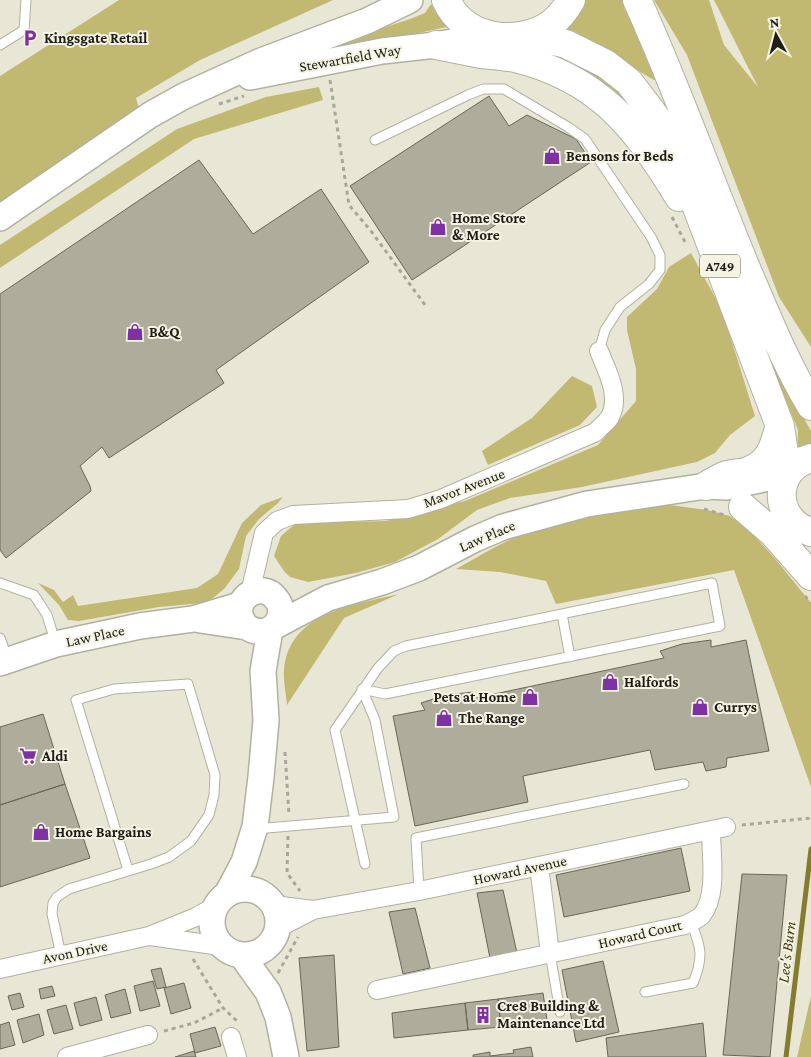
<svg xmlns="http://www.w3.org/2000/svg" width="811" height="1057" font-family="'Crimson Pro',serif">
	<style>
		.green { fill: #c1b971 }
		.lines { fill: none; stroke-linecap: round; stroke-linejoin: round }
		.stream { stroke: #847b2d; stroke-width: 5 }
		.building { fill: #aead9c; stroke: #686758 }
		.lane-casing { stroke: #b2b1a0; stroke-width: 11 }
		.street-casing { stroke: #b2b1a0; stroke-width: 20 }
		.secondary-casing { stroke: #b2b1a0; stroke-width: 28 }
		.primary-casing { stroke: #b2b1a0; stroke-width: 30 }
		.path { stroke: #a8a799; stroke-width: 3; stroke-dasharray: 4 4; stroke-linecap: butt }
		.lane { stroke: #fff; stroke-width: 9 }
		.street { stroke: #fff; stroke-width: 18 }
		.secondary { stroke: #fff; stroke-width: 25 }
		.primary { stroke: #fff; stroke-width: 28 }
		.labels { text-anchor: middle; stroke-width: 4; stroke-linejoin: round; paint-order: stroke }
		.shield { fill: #f5f4e2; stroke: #5e5e55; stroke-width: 1 }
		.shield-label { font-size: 14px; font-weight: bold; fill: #1e1e18 }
		.poi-label { font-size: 15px; font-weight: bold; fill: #1e1e18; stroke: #f5f4e2; text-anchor: start }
		.street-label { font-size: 15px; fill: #1e1e18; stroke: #f5f4e2 }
		.water-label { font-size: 16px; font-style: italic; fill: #423d10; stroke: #f5f4e2 }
	</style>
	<rect width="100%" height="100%" fill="#e8e7d5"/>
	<path class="green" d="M119,0h214l-133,60 -64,38 3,11 -139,93v-126z
		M584,0h41l34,80h-5l-77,-45 -16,-5z
		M654,0h55l15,45 34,42 -44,-87h97v347l-32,-50 -92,-242z
		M431,4l8,13 8,10 -114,24 -1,-6 78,-26 15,-6z
		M525,48c34,8 74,17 97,46 8,10 15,22 22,32z
		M319,87l4,13 -129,39 -194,129v-23l177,-116 89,-32z
		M691,253l31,57 33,106 -25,19 -15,18 -18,9 -115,25 -72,11 -33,12 -39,29 -43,23 -39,11 -48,9 -18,-5 -6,-6 -10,-15 7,-20 15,-13 90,-2 79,-20 133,-56 38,-44v-32l-9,-39v-13l30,-28 12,-22z
		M770,361l8,10 33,60v18l-14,5 1,-24z
		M572,376l20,10 5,21 -17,18 -92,40 -6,-14 50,-33z
		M283,497l-5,6 -19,16 -13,17 -7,33 -15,20 -11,9 -11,5 -43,4 -80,14 -11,-1 -9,-15 -21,-22 16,7 9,12 10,-7 5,11 119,-18 21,-14 24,-51 19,-18z
		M655,503l52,7 23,6 23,18 24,27 34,42v184l-77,-217 -178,34 -10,-23 -46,-9 -44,-3c27,-15 54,-32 83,-41 37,-12 77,-18 116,-25z
		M399,594l-55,24 -57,87c-1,-12 -4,-24 -3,-35 5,-58 70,-65 115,-76z
		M811,996v61h-14z"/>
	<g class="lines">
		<path class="stream" d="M786,1057l25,-208"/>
	</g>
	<path class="building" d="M489,96l20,30 18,-11 49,24 15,23 -179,118 -62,-94z
		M199,160l54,74 68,-45 48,73 -153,108 8,13 -115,75 -7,-11 -22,19 10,20 1,5 -85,67 -6,-8v-256z
		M711,640v7l35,-7 23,111 -42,7 -1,9 -20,4 -3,-9 -48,8 -5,-20 -127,26 5,26 -113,24 -22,-110 32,-6 -4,-7 25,-8 27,-3 -2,7 193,-41 -4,-7 22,-7z
		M43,714l22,70 -65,21v-78z
		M65,784l25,74 -90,29v-82z
		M681,848l9,43 -126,26 -8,-42z
		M742,874l45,1 -17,182 -47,-2z
		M503,890l14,63 -27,5 -13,-65z
		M415,908l15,60 -27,6 -14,-62z
		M334,955l5,92 -32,4 -8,-93z
		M603,961l16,71 -43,10 -14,-72z
		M161,968l5,19 -9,2 -6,-19z
		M153,981l7,25 -20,5 -6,-25z
		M184,983l7,25 -20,6 -7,-26z
		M52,986l3,10 -14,3 -2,-10z
		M125,989l6,24 -20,5 -6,-23z
		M20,993l4,14 -12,3 -4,-14z
		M543,993l4,27 -46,7 -3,-28z
		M96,997l6,23 -22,6 -6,-23z
		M498,999l3,28 -33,3 -3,-27z
		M465,1003l3,27 -74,8 -2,-25z
		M66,1005l7,24 -19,5 -7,-24z
		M39,1014l5,21 -21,8 -6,-23z
		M9,1022l6,23 -15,4v-24z
		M703,1023l3,34h-98l-2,-19z
		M215,1027l6,19 -26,7 -5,-19z
		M531,1047l2,10h-60v-2l17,-3v4l24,-3 -1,-3z
		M194,1051l2,6h-21z"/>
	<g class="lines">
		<g class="lane-casing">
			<path id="lane" d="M0,45l24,-15 2,-30
				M375,140l93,-45 15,-6h21l64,38 17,12 66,98 9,18v15l-11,14 -29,23 -15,23 -6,21
				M0,583l34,12 13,20 8,26
				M562,614l8,43
				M0,638l8,22
				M362,689l23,5 335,-68 -8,-43 -306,63 -12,5 -16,17 -43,62 30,134
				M257,827l10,1 127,-11 -19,-97 -13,-31
				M419,891l-3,-53 268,-54
				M550,953l10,59
				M61,955l-9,-41 1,-11 4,-6 12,-8 82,-25 18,-7 22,-16 18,-26 5,-20 1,-20 -27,-91 -74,5 -38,11 52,170
				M645,992l48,-9c11,-26 8,-36 -2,-61"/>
		</g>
		<g class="street-casing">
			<path id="street" d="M250,593l14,-60 13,-12 16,-6 115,-6 33,-10 155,-67c4,-5 11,-10 14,-15 11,-21 -3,-46 -11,-66
				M539,866l11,87
				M274,905l39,5 106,-19 307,-64
				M278,928l35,-18
				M150,936l71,10
				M0,969l149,-33 47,-19 20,-11
				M377,990l308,-65c5,-3 14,-6 17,-10 16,-20 9,-60 9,-84
				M231,1037l6,20
				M67,1057l81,-22"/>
		</g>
		<g class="secondary-casing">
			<path id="secondary" d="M250,77l132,-26 54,-6 21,-4
				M0,218l150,-103 34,-19 77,-35 106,-40 43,-21
				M200,620l47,7c12,8 27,5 32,-8 3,-7 2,-14 -2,-19 -16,-24 -53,3 -30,27
				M275,626l53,-28 54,-16 37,-14 56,-29 28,-12 84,-23 119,-18 20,1 61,-13
				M0,663l56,-19 84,-18 53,-7 47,-14
				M212 922a33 33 0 1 1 66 0a33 33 0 1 1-66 0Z
				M227,894l17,-32 11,-35 6,-50 5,-57 -3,-49 7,-41
				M242,956l26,36 10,25 8,40"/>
		</g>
		<g class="primary-casing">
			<path id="primary" d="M446,0c18,40 72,47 105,24 8,-6 15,-15 20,-24
				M637,0c40,88 72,179 109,268 20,47 39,94 65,138
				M528,35l38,9 40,20 23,18 28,37 18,33 18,45 87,229 7,48
				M436,45c15,3 30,6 45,9 11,1 23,2 34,4 83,20 122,69 164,139
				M811,458c-39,10 -39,63 0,74
				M706,486c6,-4 12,-7 18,-10 8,-3 16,-2 24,-5 21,-7 26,-24 31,-43
				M743,507l30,26 38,43"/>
		</g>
		<path class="path" d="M330,80l19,125 22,26 54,74
			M219,104l25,-8
			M672,217l13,25
			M704,509l20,6
			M805,596l6,7
			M285,752l4,63
			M742,825l69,-7
			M288,836l-1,37 13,18
			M193,959l30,49 14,13
			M278,973l20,-36
			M164,1031l30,-8 29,-15"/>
		<use href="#lane" class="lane"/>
		<use href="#street" class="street"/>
		<use href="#secondary" class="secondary"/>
		<use href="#primary" class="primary"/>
	</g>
	<defs>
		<g id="parking-bare" transform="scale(1.35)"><path d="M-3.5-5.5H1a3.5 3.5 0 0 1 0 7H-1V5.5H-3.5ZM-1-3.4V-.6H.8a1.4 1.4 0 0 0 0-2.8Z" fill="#7e31a2" stroke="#f5f4e2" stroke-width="2.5" paint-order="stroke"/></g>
		<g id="shop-bare" transform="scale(1.35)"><path d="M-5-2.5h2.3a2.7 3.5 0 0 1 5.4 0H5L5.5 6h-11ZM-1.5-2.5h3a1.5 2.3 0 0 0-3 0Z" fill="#7e31a2" stroke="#f5f4e2" stroke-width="2.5" paint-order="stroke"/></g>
		<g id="supermarket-bare" transform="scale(1.35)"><path d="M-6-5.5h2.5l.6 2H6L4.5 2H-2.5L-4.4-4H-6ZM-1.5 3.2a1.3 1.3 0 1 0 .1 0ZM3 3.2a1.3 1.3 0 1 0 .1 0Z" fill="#7e31a2" stroke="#f5f4e2" stroke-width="2.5" paint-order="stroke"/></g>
		<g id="building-bare" transform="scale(1.35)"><path d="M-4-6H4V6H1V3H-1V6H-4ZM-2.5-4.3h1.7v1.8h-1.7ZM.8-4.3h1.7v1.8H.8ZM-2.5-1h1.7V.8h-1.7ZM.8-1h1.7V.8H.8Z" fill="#7e31a2" stroke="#f5f4e2" stroke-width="2.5" paint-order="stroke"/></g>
	</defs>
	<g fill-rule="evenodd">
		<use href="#parking-bare" x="30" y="38"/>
		<use href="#shop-bare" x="552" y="156"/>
		<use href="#shop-bare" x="438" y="227"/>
		<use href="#shop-bare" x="135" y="332"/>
		<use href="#shop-bare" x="610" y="682"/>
		<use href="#shop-bare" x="530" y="697"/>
		<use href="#shop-bare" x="700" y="707"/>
		<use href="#shop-bare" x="444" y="718"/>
		<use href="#supermarket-bare" x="28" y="756"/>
		<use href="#shop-bare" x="41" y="832"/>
		<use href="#building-bare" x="483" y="1015"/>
	</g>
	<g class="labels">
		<rect class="shield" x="700" y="254.5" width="40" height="23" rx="4"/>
		<g class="shield-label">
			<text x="720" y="271">A749</text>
		</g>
		<g class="poi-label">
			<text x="44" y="43">Kingsgate Retail</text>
			<text x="566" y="161">Bensons for Beds</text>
			<text x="452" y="223">Home Store<tspan x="452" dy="17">&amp; More</tspan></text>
			<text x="149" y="337">B&amp;Q</text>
			<text x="624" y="687">Halfords</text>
			<text x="516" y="702" text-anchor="end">Pets at Home</text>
			<text x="714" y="712">Currys</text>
			<text x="458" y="723">The Range</text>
			<text x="42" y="761">Aldi</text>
			<text x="55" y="837">Home Bargains</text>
			<text x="497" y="1011">Cre8 Building &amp;<tspan x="497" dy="17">Maintenance Ltd</tspan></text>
		</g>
		<g class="street-label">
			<text transform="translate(350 58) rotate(-10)" y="5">Stewartfield Way</text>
			<text transform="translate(464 488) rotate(-21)" y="5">Mavor Avenue</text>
			<text transform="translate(487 536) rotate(-23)" y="5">Law Place</text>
			<text transform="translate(95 636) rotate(-12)" y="5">Law Place</text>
			<text transform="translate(520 870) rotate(-12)" y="5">Howard Avenue</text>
			<text transform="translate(640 934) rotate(-13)" y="5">Howard Court</text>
			<text transform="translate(75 952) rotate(-12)" y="5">Avon Drive</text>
		</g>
		<g class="water-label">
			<text transform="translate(786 952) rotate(-83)" y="6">Lee's Burn</text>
		</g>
	</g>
	<g transform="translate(776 35) rotate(353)" stroke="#f5f4e2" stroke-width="4" paint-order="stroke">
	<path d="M0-4L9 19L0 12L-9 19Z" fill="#1e1e18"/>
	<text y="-8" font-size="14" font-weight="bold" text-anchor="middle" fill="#1e1e18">N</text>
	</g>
</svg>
